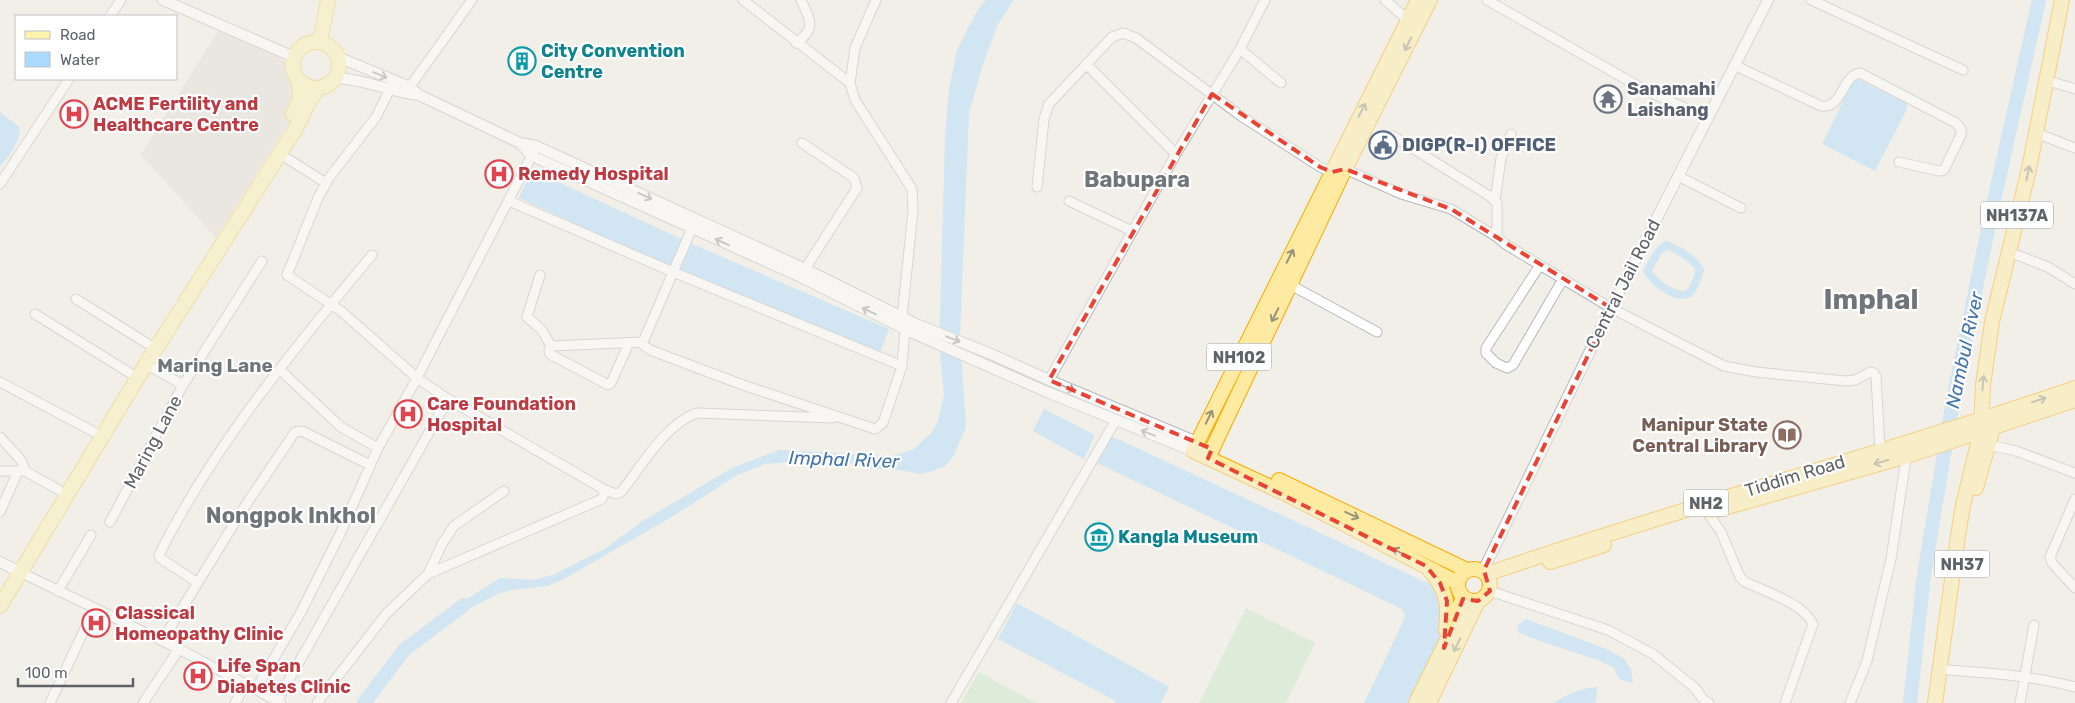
<svg xmlns="http://www.w3.org/2000/svg" width="2075" height="703" font-family="Rubik,sans-serif">
	<style>
		.education { fill: #e1ded6 }
		.grass { fill: #c5e8c5 }
		.water { fill: #aadaff }
		.lines { fill: none; stroke-linecap: round; stroke-linejoin: round }
		.canal { stroke: #aadaff; stroke-width: 8 }
		.river { stroke: #aadaff; stroke-width: 14 }
		.minor-casing { stroke: #b5b8bc; stroke-width: 11 }
		.tertiary-casing { stroke: #b5b8bc; stroke-width: 12 }
		.primary-casing { stroke: #f2c960; stroke-width: 16 }
		.trunk-casing { stroke: #f9ab00; stroke-width: 16 }
		.minor { stroke: #fff; stroke-width: 9 }
		.tertiary { stroke: #fff; stroke-width: 10 }
		.primary { stroke: #fff2af; stroke-width: 14 }
		.trunk { stroke: #feeaa1; stroke-width: 14 }
		.oneway { stroke: #97927c }
		.oneway2 { stroke: #979a9d }
		.marked { fill: none; stroke: #ea4335; stroke-width: 4; stroke-dasharray: 10 6; stroke-linejoin: round }
		.labels { text-anchor: middle; stroke-width: 4.5; stroke-linejoin: round; paint-order: stroke }
		.shield { fill: #fff; stroke: #8f9295; stroke-width: 1 }
		.shield-label { font-size: 16px; font-weight: bold; fill: #5f6368 }
		.culture-label { font-size: 18px; font-weight: bold; fill: #0d838f; stroke: #fff; text-anchor: start }
		.worship-label { font-size: 18px; font-weight: bold; fill: #5b616d; stroke: #fff; text-anchor: start }
		.health-label { font-size: 18px; font-weight: bold; fill: #be3a42; stroke: #fff; text-anchor: start }
		.service-label { font-size: 18px; font-weight: bold; fill: #4e5e75; stroke: #fff; text-anchor: start }
		.street-label { font-size: 18px; fill: #5f6368; stroke: #fff }
		.education-label { font-size: 18px; font-weight: bold; fill: #785e54; stroke: #fff; text-anchor: end }
		.water-label { font-size: 19px; font-style: italic; fill: #4174aa; stroke: #fff }
		.neighbourhood-label { font-size: 19px; font-weight: bold; fill: #70757a; stroke: #fff }
		.district-label { font-size: 22px; font-weight: bold; fill: #70757a; stroke: #fff }
		.town-label { font-size: 28px; font-weight: bold; fill: #70757a; stroke: #fff }
	</style>
	<rect width="100%" height="100%" fill="#f1efe8"/>
	<path class="education" d="M219,29l41,14 23,17 16,21 1,18 -13,27 -71,112 -75,-83z"/>
	<path class="grass" d="M1246,608l69,35 -29,60h-87z
		M979,672l57,31h-75z"/>
	<path class="water" d="M986,0h28l-16,24 -15,40 -14,49 -9,223 6,91 -13,30 -8,9 -12,5 -14,3 -18,-4 -26,-1 -46,-10 -64,5 -28,11 -62,40 -111,64 -17,7 -36,4 -14,4 -52,28 14,-18 41,-26 34,2 19,-5 53,-27 35,-26 91,-54 47,-18 114,6 21,-7 18,-17 6,-11 6,-27 -4,-39v-40l5,-177 4,-49 8,-39 20,-39z
		M1859,80l49,23 -2,8 -31,60 -53,-27 31,-63z
		M0,112l19,15c3,15 -11,29 -19,40z
		M532,170l160,74 197,85 -10,26 -198,-83 -162,-74z
		M1044,409l51,26 -11,24 -51,-28z
		M1109,435l329,153 6,38 -3,11 -33,66h-44l38,-79 3,-9 -3,-6 -307,-147z
		M1017,603l152,84 -8,16h-46l1,-2 -118,-62z
		M1526,619l83,31 14,8 8,11 2,14 -14,-4 -5,-11 -16,-8 -58,-19 -23,-9 1,-7z
		M1597,687l-1,15 -2,1h-40c13,-9 27,-15 43,-16z"/>
	<g class="lines">
		<path class="canal" d="M1666,245c14,6 26,12 34,25 -6,19 -10,33 -32,20 -9,-5 -15,-10 -21,-19l11,-19z"/>
		<path class="river" d="M364,703l40,-53 60,-45
			M1910,703l14,-129 30,-179 39,-190 46,-205"/>
		<g class="minor-casing">
			<path id="minor" d="M743,0l107,83
				M876,0l-21,48 -5,35 5,17 57,89 1,22 -11,107 3,11 -3,37
				M1385,0l23,20
				M1487,0l158,90 63,28
				M1811,0l152,70
				M110,16l11,-16
				M796,43c21,-14 14,-24 5,-43
				M1240,49l41,34
				M1086,64l90,90
				M1734,65l87,41c23,2 20,-30 39,-33l96,50 5,6v6l-17,35 -5,1 -40,-9
				M2055,83l20,6
				M406,92l66,-92
				M2036,133l39,15
				M1393,136l98,61 6,6v34l8,7 106,64 113,58 32,6 90,9 9,-1 15,-8 4,1 2,4 4,72
				M802,143l52,35 3,10 -52,81
				M280,154l46,29
				M1678,176l63,32
				M0,184l69,-105
				M1037,187l7,-68 5,-15 63,-67 11,-4 13,5 105,78 79,51 12,5 13,-3 56,25 50,15 46,28
				M509,201l164,71 229,94 -19,57 -8,6 -132,-44 -93,-35 -9,-7
				M1069,201l63,30
				M1495,201l6,-43 10,-24
				M2017,255l31,12 27,17
				M1540,265l-54,83v5l10,10 11,5 6,-3 50,-86
				M540,275l-13,42 15,13 9,16
				M1287,283l90,49
				M76,299l72,45
				M35,314l95,59
				M629,343l-18,40 -3,2 -58,-31 -1,-3 2,-5 92,-4 49,-114
				M146,364l37,21
				M279,369l62,58 37,21
				M1049,380l127,-226 64,-105 25,-49
				M0,382l94,50
				M0,437l21,23 4,11 34,19
				M1985,444l31,7 59,22
				M0,471h22
				M605,490l11,4 5,-2c21,-26 44,-68 76,-79l136,5
				M2075,499l-25,58 2,6 23,25
				M1705,509l16,23 19,45 5,5c20,9 59,22 68,42l-28,79
				M0,512l18,-41
				M110,522l73,-137 79,-124
				M18,571l161,78 102,54
				M428,574l14,-30 12,-18 50,-35
				M198,583l-38,-25 -1,-3c53,-107 136,-208 213,-300
				M58,591l33,-56
				M1490,591l118,39 45,24 42,34 8,11 6,4
				M162,641l83,-135 50,-74 7,-1 68,34
				M1948,670c43,3 85,6 127,17
				M256,689l45,-77 39,-78 38,-86 39,-70 117,-227
				M277,701l171,-302
				M50,703l44,-94
				M143,703l36,-54
				M235,703l11,-19
				M317,703l70,-90 41,-39 174,-75 3,-9 -157,-91 -31,-21 -76,-67 -54,-36 31,-77 11,-20 47,-61 14,-28
				M951,703l165,-283
				M1850,703l17,-42 13,-56 11,-46 16,-107
				M2020,703l14,-78"/>
		</g>
		<g class="tertiary-casing">
			<path id="tertiary" d="M163,0l131,57
				M338,57l72,30 9,8
				M336,78c29,1 54,14 83,17l101,48 16,3 269,123 111,55 75,30 58,26 148,62
				M520,143l12,13 269,121 112,56 134,59 146,59
				M0,562l12,6
				M1483,571l128,-263 157,-308"/>
		</g>
		<g class="primary-casing">
			<path id="primary" d="M293 65a23 23 0 1 1 46 0a23 23 0 1 1-46 0Z
				M320,42l8,-42
				M293,114l7,-15 -1,-18
				M0,606l146,-242 149,-234 13,-27 10,-15"/>
		</g>
		<g class="trunk-casing">
			<path id="trunk" d="M1418,0l-225,451 97,45 168,87
				M1208,458l137,-289 85,-169
				M1279,480l188,90
				M1976,488l17,-60
				M1710,512l197,-56 168,-56
				M1550,562l54,-17
				M1458 585a16 16 0 1 1 32 0a16 16 0 1 1-32 0Z
				M1430,571c17,18 19,35 16,59
				M1487,574c194,-67 394,-119 588,-186
				M1416,703l34,-69 13,-37
				M1429,703l49,-102
				M1935,703l23,-167 5,-31 18,-74 2,-46 9,-63 37,-153 33,-169"/>
		</g>
		<use href="#minor" class="minor"/>
		<use href="#tertiary" class="tertiary"/>
		<use href="#primary" class="primary"/>
		<use href="#trunk" class="trunk"/>
	</g>
	<defs><path id="oneway-shaft" d="M-6 0H5M1.5-3L5.5 0L1.5 3" fill="none" stroke-width="1.6" stroke-linecap="round" stroke-linejoin="round" transform="scale(1.25)"/></defs>
	<g class="oneway">
		<use href="#oneway-shaft" transform="translate(1408 44) rotate(117)"/>
		<use href="#oneway-shaft" transform="translate(1362 110) rotate(-63)"/>
		<use href="#oneway-shaft" transform="translate(2028 173) rotate(-77)"/>
		<use href="#oneway-shaft" transform="translate(1290 256) rotate(-63)"/>
		<use href="#oneway-shaft" transform="translate(1275 315) rotate(116)"/>
		<use href="#oneway-shaft" transform="translate(1983 383) rotate(-85)"/>
		<use href="#oneway-shaft" transform="translate(2039 400) rotate(-18)"/>
		<use href="#oneway-shaft" transform="translate(1209 417) rotate(-64)"/>
		<use href="#oneway-shaft" transform="translate(1881 462) rotate(165)"/>
		<use href="#oneway-shaft" transform="translate(1352 515) rotate(25)"/>
		<use href="#oneway-shaft" transform="translate(1399 552) rotate(-152)"/>
		<use href="#oneway-shaft" transform="translate(1457 645) rotate(116)"/>
	</g>
	<g class="oneway2">
		<use href="#oneway-shaft" transform="translate(380 75) rotate(22)"/>
		<use href="#oneway-shaft" transform="translate(645 196) rotate(25)"/>
		<use href="#oneway-shaft" transform="translate(722 242) rotate(-156)"/>
		<use href="#oneway-shaft" transform="translate(869 311) rotate(-154)"/>
		<use href="#oneway-shaft" transform="translate(953 339) rotate(21)"/>
		<use href="#oneway-shaft" transform="translate(1068 388) rotate(23)"/>
		<use href="#oneway-shaft" transform="translate(1148 433) rotate(-158)"/>
	</g>
	<path d="M0 0H2075V703H0ZM1212,94l108,73 12,5 13,-3 106,40 160,99 -127,262 6,21 -12,10 -15,-2 -19,49 3,-47 -7,-18 -14,-17 -218,-108 4,-9 -163,-69z" fill="#f1efe8" fill-opacity=".55" fill-rule="evenodd"/>
	<path class="marked" d="M1212,94l108,73 12,5 13,-3 106,40 160,99 -127,262 6,21 -12,10 -15,-2 -19,49 3,-47 -7,-18 -14,-17 -218,-108 4,-9 -163,-69z"/>
	<defs>
		<g id="building-ring" transform="scale(1.4375)"><circle r="9.5" fill="#fff" stroke="#0f9aa8" stroke-width="1.5"/><path d="M-4-6H4V6H1V3H-1V6H-4ZM-2.5-4.3h1.7v1.8h-1.7ZM.8-4.3h1.7v1.8H.8ZM-2.5-1h1.7V.8h-1.7ZM.8-1h1.7V.8H.8Z" fill="#0f9aa8"/></g>
		<g id="temple-ring" transform="scale(1.4375)"><circle r="9.5" fill="#fff" stroke="#6b7280" stroke-width="1.5"/><path d="M0-6L5-2H3V0L6.5 2.5H4V6H1.5V3h-3V6H-4V2.5H-6.5L-3 0V-2H-5Z" fill="#6b7280"/></g>
		<g id="hospital-ring" transform="scale(1.4375)"><circle r="9.5" fill="#fff" stroke="#e0444e" stroke-width="1.5"/><path d="M-5-5h3v3.5h4V-5h3V5h-3V1.5h-4V5h-3Z" fill="#e0444e"/></g>
		<g id="civic-ring" transform="scale(1.4375)"><circle r="9.5" fill="#fff" stroke="#5c6f8a" stroke-width="1.5"/><path d="M-.6-6.5H3V-4.5H.6V-3L4-1V1h2V6H-6V1h2V-1L-.6-3ZM-1.2 2.5V6h2.4V2.5Z" fill="#5c6f8a"/></g>
		<g id="library-ring" transform="scale(1.4375)"><circle r="9.5" fill="#fff" stroke="#8d6e63" stroke-width="1.5"/><path d="M-6-4Q-3-5.5-.7-3.5V5Q-3 3-6 4ZM6-4Q3-5.5 .7-3.5V5Q3 3 6 4Z" fill="#8d6e63"/></g>
		<g id="museum-ring" transform="scale(1.4375)"><circle r="9.5" fill="#fff" stroke="#0f9aa8" stroke-width="1.5"/><path d="M0-6L6-3V-2H-6V-3ZM-5-1h2V3h-2ZM-1-1h2V3h-2ZM3-1h2V3H3ZM-6 4H6V6H-6Z" fill="#0f9aa8"/></g>
	</defs>
	<g fill-rule="evenodd">
		<use href="#building-ring" x="522" y="61"/>
		<use href="#temple-ring" x="1608" y="99"/>
		<use href="#hospital-ring" x="74" y="114"/>
		<use href="#civic-ring" x="1383" y="145"/>
		<use href="#hospital-ring" x="499" y="174"/>
		<use href="#hospital-ring" x="408" y="414"/>
		<use href="#library-ring" x="1787" y="435"/>
		<use href="#museum-ring" x="1099" y="537"/>
		<use href="#hospital-ring" x="96" y="623"/>
		<use href="#hospital-ring" x="198" y="676"/>
	</g>
	<g class="labels">
		<g class="shield">
			<rect x="1981" y="201.5" width="72" height="27" rx="4"/>
			<rect x="1206.5" y="343.5" width="65" height="27" rx="4"/>
			<rect x="1683.5" y="489.5" width="45" height="27" rx="4"/>
			<rect x="1934.5" y="550.5" width="55" height="27" rx="4"/>
		</g>
		<g class="shield-label">
			<text x="2017" y="221">NH137A</text>
			<text x="1239" y="363">NH102</text>
			<text x="1706" y="509">NH2</text>
			<text x="1962" y="570">NH37</text>
		</g>
		<g class="culture-label">
			<text x="541" y="57">City Convention<tspan x="541" dy="21">Centre</tspan></text>
			<text x="1118" y="543">Kangla Museum</text>
		</g>
		<g class="worship-label">
			<text x="1627" y="95">Sanamahi<tspan x="1627" dy="21">Laishang</tspan></text>
		</g>
		<g class="health-label">
			<text x="93" y="110">ACME Fertility and<tspan x="93" dy="21">Healthcare Centre</tspan></text>
			<text x="518" y="180">Remedy Hospital</text>
			<text x="427" y="410">Care Foundation<tspan x="427" dy="21">Hospital</tspan></text>
			<text x="115" y="619">Classical<tspan x="115" dy="21">Homeopathy Clinic</tspan></text>
			<text x="217" y="672">Life Span<tspan x="217" dy="21">Diabetes Clinic</tspan></text>
		</g>
		<g class="service-label">
			<text x="1402" y="151">DIGP(R-I) OFFICE</text>
		</g>
		<g class="street-label">
			<text transform="translate(1623 284) rotate(-63)" y="6">Central Jail Road</text>
			<text transform="translate(153 442) rotate(-62)" y="6">Maring Lane</text>
			<text transform="translate(1795 476) rotate(-17)" y="6">Tiddim Road</text>
		</g>
		<g class="education-label">
			<text x="1768" y="431">Manipur State<tspan x="1768" dy="21">Central Library</tspan></text>
		</g>
		<g class="water-label">
			<text transform="translate(1964 350) rotate(-78)" y="7">Nambul River</text>
			<text transform="translate(844 459) rotate(2)" y="7">Imphal River</text>
		</g>
		<g class="neighbourhood-label">
			<text x="215" y="372">Maring Lane</text>
		</g>
		<g class="district-label">
			<text x="1137" y="187">Babupara</text>
			<text x="291" y="523">Nongpok Inkhol</text>
		</g>
		<g class="town-label">
			<text x="1871" y="309">Imphal</text>
		</g>
	</g>
	<rect x="15" y="15" width="162" height="65" fill="#ffffff" stroke="#bfc1c3"/>
	<rect x="25" y="31" width="25" height="8" fill="#fff2af" stroke="#bfc1c3"/>
	<text x="60" y="40" font-size="15" fill="#5f6368">Road</text>
	<rect x="25" y="52" width="25" height="15" fill="#aadaff" stroke="#bfc1c3"/>
	<text x="60" y="65" font-size="15" fill="#5f6368">Water</text>
	<path d="M18 678v8h115v-8" fill="none" stroke="#5f6368" stroke-width="2.5"/>
	<text x="25" y="678" font-size="15" fill="#5f6368" stroke="#ffffff" stroke-width="4" paint-order="stroke">100 m</text>
</svg>
